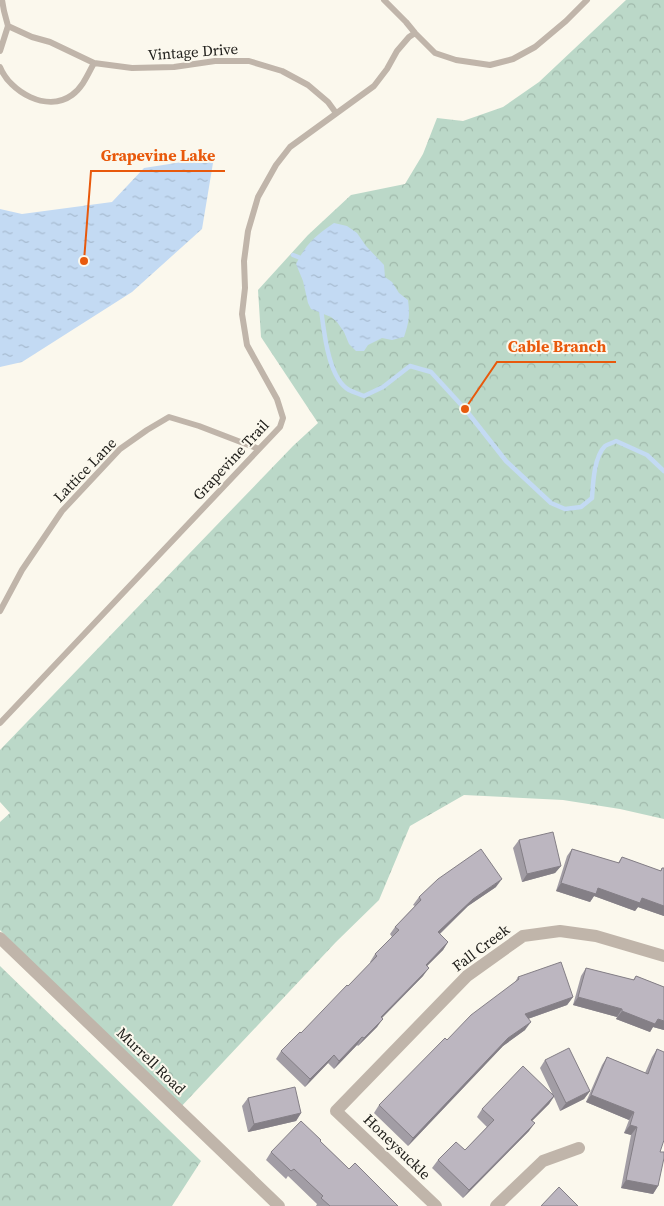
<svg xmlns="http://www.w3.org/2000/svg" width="664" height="1206" font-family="'Source Serif 4',serif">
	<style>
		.forest { fill: url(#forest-crowns) }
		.water { fill: url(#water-ripples) }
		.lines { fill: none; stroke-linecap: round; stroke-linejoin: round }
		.stream { stroke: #c3daf3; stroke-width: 4.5 }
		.service { stroke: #c0b5aa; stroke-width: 6 }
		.minor { stroke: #c0b5aa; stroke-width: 12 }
		.wall { fill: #a29da5 }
		.shaded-wall { fill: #847f86 }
		.building { fill: #bcb6c0; stroke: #847f86 }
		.labels { text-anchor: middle; stroke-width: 4; stroke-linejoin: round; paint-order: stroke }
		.street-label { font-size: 15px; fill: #21201c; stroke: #fbf8ed }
		.leader { fill: none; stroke: #e8590c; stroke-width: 2 }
		.callout-dot { fill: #e8590c; stroke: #fbf8ed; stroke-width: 2 }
		.callout-label { font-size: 16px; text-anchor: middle; font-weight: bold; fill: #e8590c; stroke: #fbf8ed; stroke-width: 4; stroke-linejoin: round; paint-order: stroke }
	</style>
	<defs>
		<pattern id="forest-crowns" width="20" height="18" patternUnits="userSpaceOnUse" patternTransform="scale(1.25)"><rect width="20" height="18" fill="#bbd8c8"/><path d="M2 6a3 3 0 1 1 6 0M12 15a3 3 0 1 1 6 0" fill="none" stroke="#a0b9ab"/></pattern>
		<pattern id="water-ripples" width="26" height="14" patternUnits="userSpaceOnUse" patternTransform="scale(1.25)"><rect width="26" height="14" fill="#c3daf3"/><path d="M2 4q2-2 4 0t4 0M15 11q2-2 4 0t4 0" fill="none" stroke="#a7bbd0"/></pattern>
	</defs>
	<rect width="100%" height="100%" fill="#fbf8ed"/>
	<path class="forest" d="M626,0h38v819l-44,-10 -57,-9 -99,-5 -54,31 -31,74 -43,42 -158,168 -178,-180v-108l10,-9 -10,-11v-52l293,-304 25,-23 -57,-86 -3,-47 50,-55 43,-40 54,-11 18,-30 14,-36 26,3 40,-14 36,-25z
		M0,966l201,195 -29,45h-172z"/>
	<path class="water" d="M214,157l-12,72 -70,63 -110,70 -22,5v-158l22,5 90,-12 32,-34z
		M334,223l13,3 10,7 9,13 18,19 1,12 7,5 7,11 9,7c2,14 1,23 -4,37l-12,3 -10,-2 -14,7 -4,6h-8l-7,-7 -5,-12 -7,-10 -6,-5 -20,-8 -3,-6 -5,-22 -7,-17c10,-20 19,-28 38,-41z"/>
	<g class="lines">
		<path class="stream" d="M293,255l10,4
			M321,309c3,22 7,69 28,81 4,2 10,4 15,6l19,-9 27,-21 21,6 34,37 41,52 45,42 14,6 16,-2 11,-9c1,-15 2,-41 13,-52 3,-2 8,-3 11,-5l31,14 17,16"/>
		<path class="service" d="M384,0l22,22 9,11 20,20 21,7 34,5 23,-6 22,-12 31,-26 21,-21
			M8,26l24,11 18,5 44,21 38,5 42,-1 41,-6h34l33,10 26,14 20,17 8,11
			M0,51l8,-25 -4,-15 -2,-11
			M0,67c10,25 47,46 72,28 11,-8 16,-21 22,-32
			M0,611l22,-41 40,-59 58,-62 27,-19 22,-13 30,9 60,23
			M0,723l280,-296 3,-9 -6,-19 -30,-54 -5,-31 3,-26 -1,-27 4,-30 10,-34 18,-32 14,-18 84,-61 13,-17 10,-18 12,-14 6,-4"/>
		<path class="minor" d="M0,938l279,268
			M436,1206l-100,-95 131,-135 56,-40 37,-5 36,5 68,20
			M496,1206l47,-45 36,-13"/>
	</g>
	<path class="wall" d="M519,840l42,26 -6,7 -33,9 -9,-34z
		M572,849l46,14 4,-6 38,14 2,-3h2v48l-26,-9 -3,4 -41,-15 -4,6 -34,-11 11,-35z
		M496,887l-28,19 -28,28 8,8 -5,8 -16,16 -4,10 -41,42 -5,9 -19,19 -1,-1 -23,24 -6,-6 -23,24 -29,-28 5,-8 20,-18 70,-70 -1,-1 5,-8 17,-17 -2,-3 5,-7 20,-21 -2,-1 6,-8z
		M586,968l47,12 3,-4 28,11v43l-11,-3 -3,5 -34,-13 1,-2 -44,-12 8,-29z
		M518,977l55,20 -6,8 -39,14 -3,11 -22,16 -95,100 -34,-33 5,-8 68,-65 68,-58z
		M657,1049l3,103 -2,34 -5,8 -32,-6 10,-53 -7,-2 5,-13 -43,-18 16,-37 5,-8 38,16 7,-16z
		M545,1060l45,31 -6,8 -24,12 -6,-14 -5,7 -17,17 -3,10 -66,67 -31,-30 6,-8 27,-10 22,-23 -10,-10 5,-8 70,-16 -12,-25z
		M248,1098l53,15 -5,8 -48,11 -6,-26z
		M320,1141l29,28 49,37h-82l1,-2 -29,-28 -2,3 -20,-19 5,-8z"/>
	<path class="shaded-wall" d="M561,866l-6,7 -33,9 5,-8z
		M502,879l-6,8 -28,19 -35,34 5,-8 35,-33z
		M561,883l37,5 44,10 22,8v10l-26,-9 -3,4 -41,-15 -4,6 -34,-11z
		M448,942l-5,8 -23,23 6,-8z
		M429,968l-6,8 -48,49 6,-8z
		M573,997l-6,8 -48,17 6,-8z
		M578,997l44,12 -5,8 -44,-12z
		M622,1011l42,10v9l-11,-3 -3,5 -34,-13z
		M383,1019l-6,8 -19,19 6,-8z
		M531,1022l-6,8 -22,16 -95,100 5,-8 95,-100z
		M362,1037l-5,8 -23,24 5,-8z
		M334,1055l-6,8 -23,24 5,-8z
		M590,1091l-6,8 -24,12 6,-8z
		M591,1095l43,17 -5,8 -43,-18z
		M554,1096l-5,8 -23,23 5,-7z
		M301,1113l-5,8 -48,11 6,-8z
		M535,1123l-6,8 -66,67 6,-8z
		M630,1125l7,2 -6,8 -7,-2z
		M626,1180l32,6 -5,8 -32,-6z"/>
	<path class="building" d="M553,832l8,34 -34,8 -8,-34z
		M481,849l21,30 -29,20 -35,33 10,10 -22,23 3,3 -48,49 2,2 -19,19 -2,-1 -23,24 -5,-6 -24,24 -29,-28 19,-19 1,1 46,-48 1,1 29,-30 -2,-2 24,-24 -4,-3 26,-27 -2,-3 19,-18z
		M572,849l47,14 3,-6 39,14 1,-3h2v38l-22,-8 -2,5 -42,-15 -2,6 -35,-11z
		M561,962l12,35 -48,17 6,8 -23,16 -95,100 -34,-33 66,-67 2,2 24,-25 48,-36 -1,-2z
		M586,968l48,12 2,-4 28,11v34l-6,-2 -3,5 -33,-13v-2l-44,-12z
		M569,1048l21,43 -24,12 -21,-43z
		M657,1049l7,3v88l-4,12h4v6l-6,28 -32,-6 11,-53 -7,-2 4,-13 -43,-17 16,-38 41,17z
		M523,1066l31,30 -23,24 4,3 -66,67 -31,-30 18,-18 9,8 29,-30 -12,-11z
		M295,1087l6,26 -47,11 -6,-26z
		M301,1121l20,19 -1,1 29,28 6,-6 43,43h-68l-9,-8 2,-2 -29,-27 -3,2 -20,-19z
		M559,1187l19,19h-37z"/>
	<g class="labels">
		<g class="street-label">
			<text transform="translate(193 52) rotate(-4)" y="5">Vintage Drive</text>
			<text transform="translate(231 460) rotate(-47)" y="5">Grapevine Trail</text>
			<text transform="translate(85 470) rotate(-46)" y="5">Lattice Lane</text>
			<text transform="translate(481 948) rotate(-37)" y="5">Fall Creek</text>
			<text transform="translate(151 1061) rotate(44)" y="5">Murrell Road</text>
			<text transform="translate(397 1147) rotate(44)" y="5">Honeysuckle</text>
		</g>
	</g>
	<path class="leader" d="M84 261L91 171H225M465 409L497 362H616"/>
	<g class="callout-dot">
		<circle cx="84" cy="261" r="5"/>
		<circle cx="465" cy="409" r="5"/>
	</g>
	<g class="callout-label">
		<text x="158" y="161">Grapevine Lake</text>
		<text x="557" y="352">Cable Branch</text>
	</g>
</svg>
